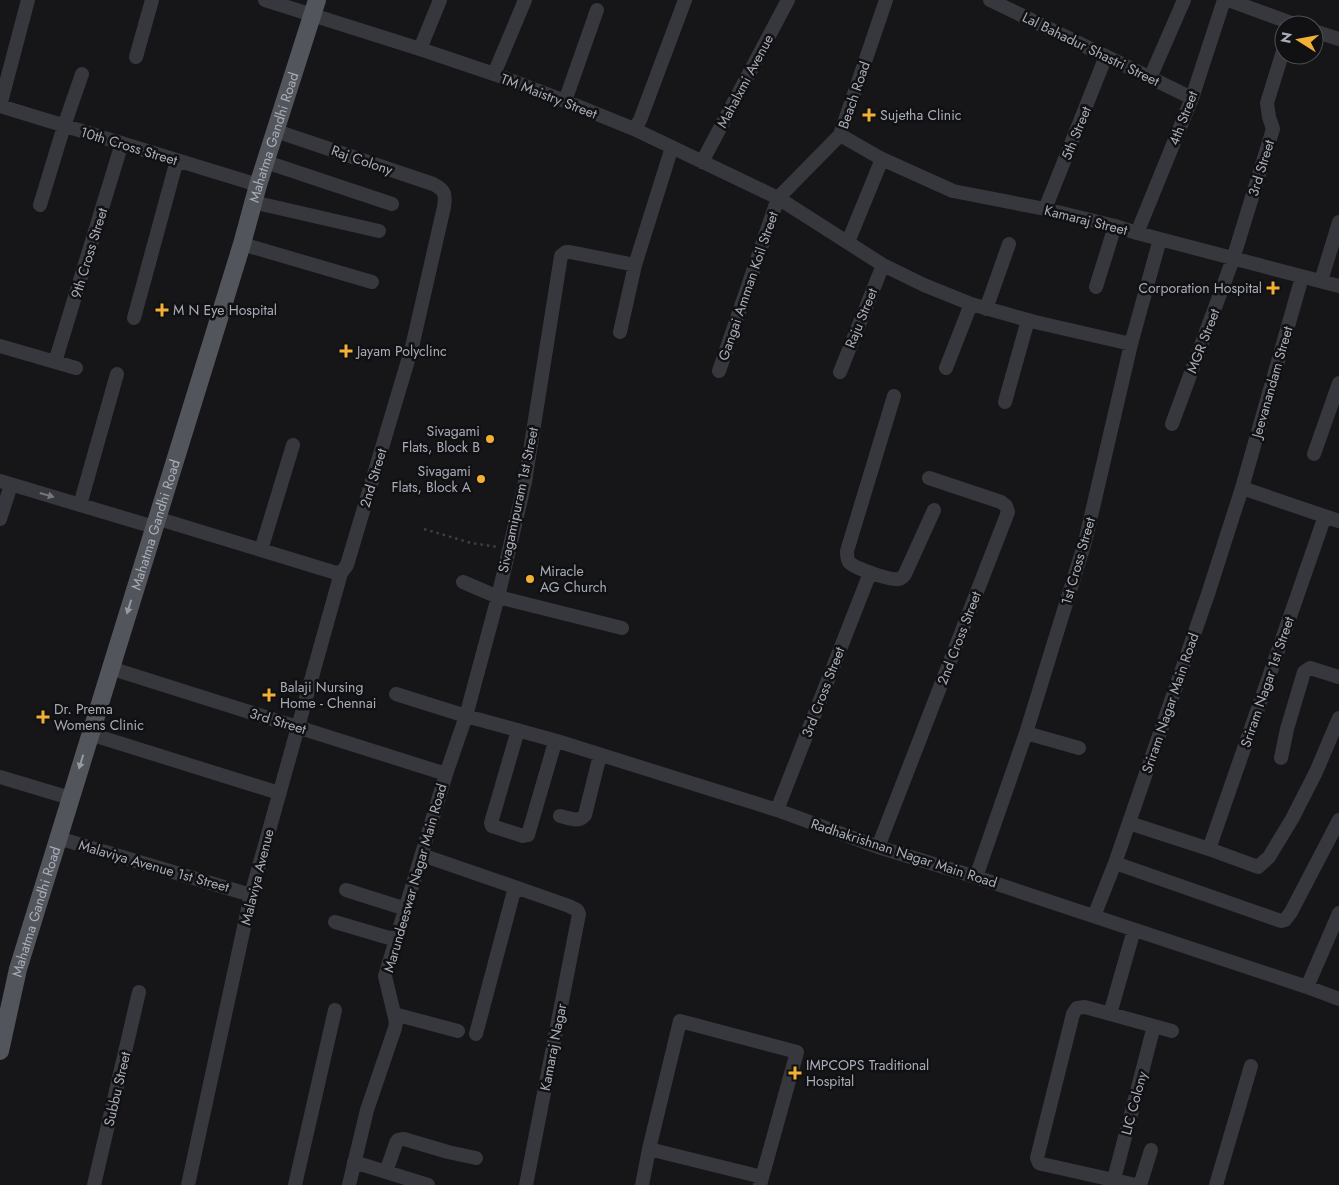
<svg xmlns="http://www.w3.org/2000/svg" width="1339" height="1185" font-family="Jost,sans-serif">
	<style>
		.lines { fill: none; stroke-linecap: round; stroke-linejoin: round }
		.path { stroke: #3d3f44; stroke-width: 2.5; stroke-dasharray: 2.5 4; stroke-linecap: butt }
		.minor { stroke: #37383d; stroke-width: 14 }
		.major { stroke: #53555c; stroke-width: 18 }
		.oneway { fill: #757881 }
		.oneway2 { fill: #979ba6 }
		.poi-dot { fill: #f2b134; stroke: #111113; stroke-width: 2 }
		.labels { text-anchor: middle; stroke-width: 5; stroke-linejoin: round; paint-order: stroke }
		.street-label { font-size: 14px; fill: #a8adb8; stroke: #111113 }
		.poi-label { font-size: 14px; fill: #a8adb8; stroke: #111113; text-anchor: start }
	</style>
	<rect width="100%" height="100%" fill="#161618"/>
	<g class="lines">
		<path class="path" d="M424,529l47,14 27,4"/>
		<path class="minor" d="M265,0l155,49 74,25 71,27 69,28 144,69 105,67 41,20 47,19 64,18 96,22
			M990,0l202,98
			M1228,0l69,25
			M1314,31l25,8
			M420,49l20,-49
			M136,57l16,-57
			M494,74l31,-74
			M1150,78l34,-78
			M565,101l32,-91
			M0,106l258,79
			M0,106l28,-106
			M634,129l6,-9 45,-120
			M840,135l42,24 71,32 92,18 70,17 22,7 202,53
			M266,162l126,42
			M702,162l86,-162
			M253,202l126,29
			M40,205l24,-79 18,-52
			M1045,209l61,-153
			M1137,233l55,-135 32,-98
			M848,242l34,-83
			M242,244l130,38
			M1321,281l18,-59
			M1096,287l19,-61
			M986,309l23,-65
			M134,318l43,-158
			M620,332l15,-67
			M0,346l76,22
			M55,362l67,-219
			M946,368l25,-64
			M719,371l59,-173 62,-63 46,-135
			M840,372l43,-107
			M894,396l-47,155c0,4 0,8 2,11 5,6 42,19 50,17 3,-1 4,-2 6,-5l29,-64
			M1005,402l23,-82
			M1172,424l61,-165 40,-130 -4,-12 -2,-14 17,-55
			M1314,454l25,-71
			M0,481l154,46
			M1242,488l97,33
			M80,505l37,-131
			M156,518l177,54 8,1 6,-8 65,-218 32,-140c2,-13 1,-17 -11,-23l-157,-53
			M0,519l11,-34
			M261,550l32,-105
			M463,582l35,15 124,31
			M110,668l336,106
			M396,694l70,22 91,25 220,69 101,37 98,30 331,110 32,12
			M518,730l-27,93 1,3 31,10 5,-1 25,-86 4,-8
			M1026,733l53,15
			M90,734l189,59
			M1281,758l6,-29 17,-57 6,-4 29,9
			M0,777l70,21
			M777,810l93,-237
			M560,816c9,2 19,7 25,-1l15,-60
			M1129,823l80,26 49,18 11,-10 23,-38 24,-47 23,-54
			M58,838l193,57
			M878,847l130,-335 -2,-6 -5,-4 -72,-24
			M1209,849l116,-333
			M422,855l93,32 -39,147
			M1115,863l166,58 4,-1 6,-8 48,-92
			M976,877l50,-144 59,-191 46,-198 29,-105
			M515,887l54,19 8,4 2,4 -53,271
			M346,890l60,19
			M1094,916l21,-53 93,-269 34,-106 60,-211
			M335,922l61,18
			M1307,987l32,-74
			M394,1014l64,17
			M1110,1014l24,-84
			M649,1149l113,28
			M354,1162l74,23
			M386,1172l10,-29 2,-3 6,-1 44,13 28,6
			M1114,1179l40,-153
			M94,1185l45,-193
			M188,1185l63,-290 90,-322
			M295,1185l40,-175
			M349,1185l18,-75 28,-82 1,-6 -11,-46 61,-202 20,-58 32,-119 27,-115 36,-226 5,-4h4l65,13 37,-118
			M642,1185l7,-36 31,-128 117,31 -37,133
			M1136,1185l-94,-21 -3,-1 -2,-5 36,-144 4,-6 8,-1 87,24
			M1140,1185l11,-35
			M1216,1185l35,-119"/>
		<path class="major" id="s1" d="M0,1051l18,-82 224,-725 16,-59 59,-185"/>
	</g>
	<defs><path id="oneway-solid" d="M-6-.8H1V-3.2L6.5 0L1 3.2V.8H-6Z" transform="scale(1.25)"/></defs>
	<use class="oneway" href="#oneway-solid" transform="translate(47 495) rotate(16)"/>
	<g class="oneway2">
		<use href="#oneway-solid" transform="translate(129 607) rotate(107)"/>
		<use href="#oneway-solid" transform="translate(81 762) rotate(107)"/>
	</g>
	<g class="poi-dot">
		<path d="M866.5 107.5h5v5h5v5h-5v5h-5v-5h-5v-5h5z"/>
		<path d="M1270.5 280.5h5v5h5v5h-5v5h-5v-5h-5v-5h5z"/>
		<path d="M159.5 302.5h5v5h5v5h-5v5h-5v-5h-5v-5h5z"/>
		<path d="M343.5 343.5h5v5h5v5h-5v5h-5v-5h-5v-5h5z"/>
		<circle cx="490" cy="439" r="5"/>
		<circle cx="481" cy="479" r="5"/>
		<circle cx="530" cy="579" r="5"/>
		<path d="M266.5 687.5h5v5h5v5h-5v5h-5v-5h-5v-5h5z"/>
		<path d="M40.5 709.5h5v5h5v5h-5v5h-5v-5h-5v-5h5z"/>
		<path d="M792.5 1065.5h5v5h5v5h-5v5h-5v-5h-5v-5h5z"/>
	</g>
	<g class="labels">
		<g class="street-label">
			<text transform="translate(1091 49) rotate(26)" y="5">Lal Bahadur Shastri Street</text>
			<text transform="translate(745 81) rotate(-62)" y="5">Mahalxmi Avenue</text>
			<text transform="translate(854 95) rotate(-71)" y="5">Beach Road</text>
			<text transform="translate(549 96) rotate(21)" y="5">TM Maistry Street</text>
			<text transform="translate(1183 118) rotate(-69)" y="5">4th Street</text>
			<text transform="translate(1076 133) rotate(-68)" y="5">5th Street</text>
			<text dy="5" stroke="none"><textPath href="#s1" startOffset="954">Mahatma Gandhi Road</textPath></text>
			<text transform="translate(129 146) rotate(17)" y="5">10th Cross Street</text>
			<text transform="translate(362 160) rotate(19)" y="5">Raj Colony</text>
			<text transform="translate(1261 168) rotate(-73)" y="5">3rd Street</text>
			<text transform="translate(1086 220) rotate(14)" y="5">Kamaraj Street</text>
			<text transform="translate(89 253) rotate(-73)" y="5">9th Cross Street</text>
			<text transform="translate(748 286) rotate(-71)" y="5">Gangai Amman Koil Street</text>
			<text transform="translate(861 318) rotate(-68)" y="5">Raju Street</text>
			<text transform="translate(1203 341) rotate(-69)" y="5">MGR Street</text>
			<text transform="translate(1272 382) rotate(-74)" y="5">Jeevanandam Street</text>
			<text transform="translate(373 478) rotate(-73)" y="5">2nd Street</text>
			<text transform="translate(518 500) rotate(-78)" y="5">Sivagamipuram 1st Street</text>
			<text dy="5" stroke="none"><textPath href="#s1" startOffset="549">Mahatma Gandhi Road</textPath></text>
			<text transform="translate(1078 561) rotate(-74)" y="5">1st Cross Street</text>
			<text transform="translate(959 638) rotate(-69)" y="5">2nd Cross Street</text>
			<text transform="translate(1267 682) rotate(-71)" y="5">Sriram Nagar 1st Street</text>
			<text transform="translate(823 692) rotate(-69)" y="5">3rd Cross Street</text>
			<text transform="translate(1170 703) rotate(-71)" y="5">Sriram Nagar Main Road</text>
			<text transform="translate(278 721) rotate(17)" y="5">3rd Street</text>
			<text transform="translate(904 853) rotate(18)" y="5">Radhakrishnan Nagar Main Road</text>
			<text transform="translate(154 866) rotate(16)" y="5">Malaviya Avenue 1st Street</text>
			<text transform="translate(257 877) rotate(-76)" y="5">Malaviya Avenue</text>
			<text transform="translate(415 878) rotate(-74)" y="5">Marundeeswar Nagar Main Road</text>
			<text dy="5" stroke="none"><textPath href="#s1" startOffset="144">Mahatma Gandhi Road</textPath></text>
			<text transform="translate(553 1047) rotate(-79)" y="5">Kamaraj Nagar</text>
			<text transform="translate(117 1089) rotate(-77)" y="5">Subbu Street</text>
			<text transform="translate(1134 1103) rotate(-75)" y="5">LIC Colony</text>
		</g>
		<g class="poi-label">
			<text x="880" y="120">Sujetha Clinic</text>
			<text x="1262" y="293" text-anchor="end">Corporation Hospital</text>
			<text x="173" y="315">M N Eye Hospital</text>
			<text x="357" y="356">Jayam Polyclinc</text>
			<text x="480" y="436" text-anchor="end">Sivagami<tspan x="480" dy="16">Flats, Block B</tspan></text>
			<text x="471" y="476" text-anchor="end">Sivagami<tspan x="471" dy="16">Flats, Block A</tspan></text>
			<text x="540" y="576">Miracle<tspan x="540" dy="16">AG Church</tspan></text>
			<text x="280" y="692">Balaji Nursing<tspan x="280" dy="16">Home - Chennai</tspan></text>
			<text x="54" y="714">Dr. Prema<tspan x="54" dy="16">Womens Clinic</tspan></text>
			<text x="806" y="1070">IMPCOPS Traditional<tspan x="806" dy="16">Hospital</tspan></text>
		</g>
	</g>
	<g transform="translate(1299 40) rotate(281)"><circle r="24" fill="#111113" stroke="#4d4f55"/>
	<path d="M0-4L9 19L0 12L-9 19Z" fill="#f2b134"/>
	<text y="-8" font-size="14" font-weight="bold" text-anchor="middle" fill="#a8adb8">N</text>
	</g>
</svg>
